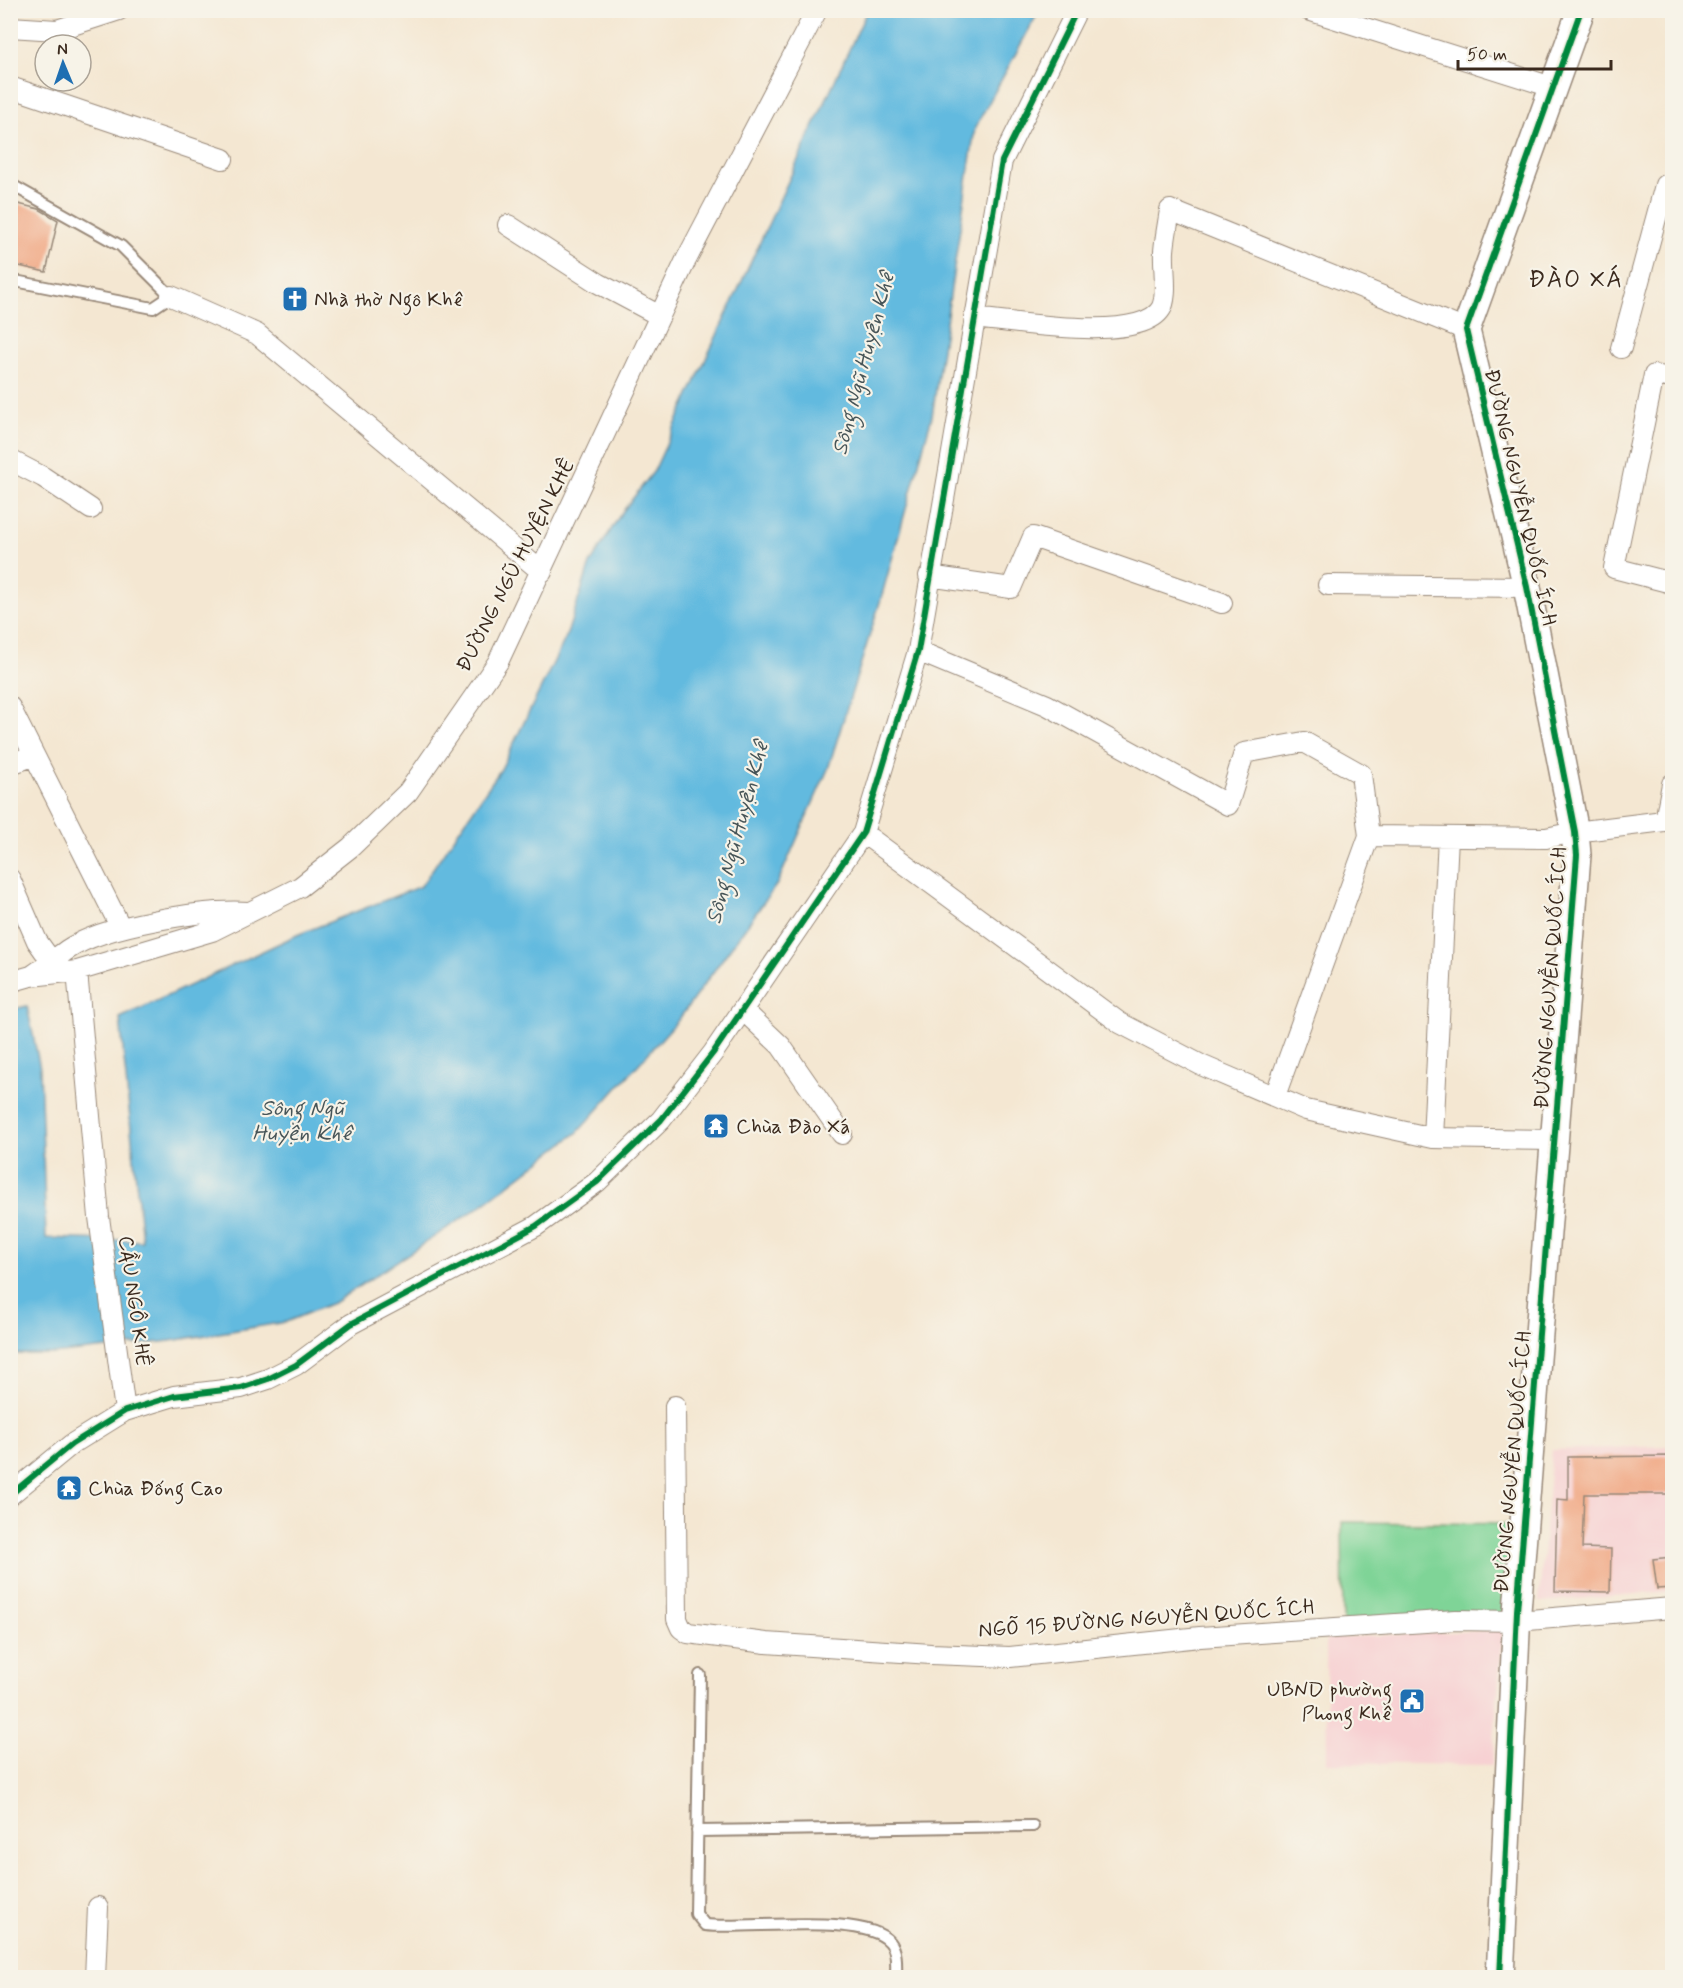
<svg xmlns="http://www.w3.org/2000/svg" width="1683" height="1988" font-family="Mynerve,sans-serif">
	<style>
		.built { fill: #f7cfd1 }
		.green { fill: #7fd497; stroke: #5d7f5a; stroke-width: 1.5 }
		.water { fill: #62badf; stroke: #4e727e; stroke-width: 1.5 }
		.building { fill: #f0a17c }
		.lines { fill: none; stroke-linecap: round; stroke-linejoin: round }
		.lane-casing { stroke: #988878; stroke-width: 14 }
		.street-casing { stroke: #988878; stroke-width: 22 }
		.secondary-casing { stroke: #988878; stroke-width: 30 }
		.lane { stroke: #fff; stroke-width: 10 }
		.street { stroke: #fff; stroke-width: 20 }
		.secondary { stroke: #fff; stroke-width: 27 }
		.cycleway-casing { stroke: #f7f3e8; stroke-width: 10 }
		.cycleway { stroke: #00873e; stroke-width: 6 }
		.labels { text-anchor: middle; stroke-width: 4.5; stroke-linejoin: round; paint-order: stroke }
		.poi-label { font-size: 21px; fill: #3b2a1e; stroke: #f7f3e8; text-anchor: start }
		.street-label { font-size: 21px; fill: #3b2a1e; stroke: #f7f3e8 }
		.water-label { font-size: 22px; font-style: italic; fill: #475558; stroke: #f7f3e8 }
		.quarter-label { font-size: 24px; letter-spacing: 1.5px; fill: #3b2a1e; stroke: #f7f3e8 }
	</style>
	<rect width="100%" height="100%" fill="#f7f3e8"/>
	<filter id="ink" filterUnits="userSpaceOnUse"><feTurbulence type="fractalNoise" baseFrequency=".0167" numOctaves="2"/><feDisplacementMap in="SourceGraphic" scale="12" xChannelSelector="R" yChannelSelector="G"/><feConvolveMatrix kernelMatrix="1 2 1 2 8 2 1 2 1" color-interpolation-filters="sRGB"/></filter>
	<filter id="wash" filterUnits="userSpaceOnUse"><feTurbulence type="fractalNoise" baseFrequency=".008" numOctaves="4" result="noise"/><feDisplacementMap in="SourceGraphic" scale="24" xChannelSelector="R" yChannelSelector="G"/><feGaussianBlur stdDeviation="1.35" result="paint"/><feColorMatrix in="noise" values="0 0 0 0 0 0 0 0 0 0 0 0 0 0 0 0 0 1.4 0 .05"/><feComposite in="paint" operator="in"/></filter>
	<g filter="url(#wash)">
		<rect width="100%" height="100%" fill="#f4e7d2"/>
		<path class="built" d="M1672,1446v145l-133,11 13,-152z
			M1503,1630l-11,135 -165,-2 -1,-125z"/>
		<path class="green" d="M1342,1522l173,2 -8,93 -164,6z"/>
		<path class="water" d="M867,11h172l-64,117 -43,288 -52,186 -52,167 -51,115 -98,135 -101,113 -100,76 -143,94 -49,20 -116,19 -117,13h-42l-1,-344 17,-4 13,62 6,170 96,3 -22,-223 177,-83 124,-49 80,-117 65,-132 24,-73 30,-49 34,-44z"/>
		<g id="blocks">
			<path class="building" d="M10,202l29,7 19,11 -12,52 -36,-8z
				M1672,1456v38h-88l-2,54 29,1 -1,43 -55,-1 2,-92 11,1v-43z
				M1672,1557v31l-15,1 -4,-30z"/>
		</g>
	</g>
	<g filter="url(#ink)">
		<use href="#blocks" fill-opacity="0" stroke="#988878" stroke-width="1.5"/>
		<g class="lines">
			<g class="lane-casing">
				<path id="lane" d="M10,184l111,62 50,50 -18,12 -143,-28
					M700,1675l-4,239 9,11c41,5 160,-13 185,17 8,10 6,24 6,36
					M697,1831l336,-5"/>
			</g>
			<g class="street-casing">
				<path id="street" d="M1308,10l244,77
					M10,27l47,3 62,-20
					M10,87l213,72
					M508,225l90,58 62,33
					M171,296l86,38 285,238
					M974,318c36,3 170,27 188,-11 6,-15 1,-39 2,-56 1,-13 4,-27 6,-41l296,120
					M1621,348l44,-163 7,2
					M1672,378l-18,-3 -40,193 58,15
					M10,460l33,17 48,32
					M929,576l82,12 22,-51 189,66
					M1328,585l199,2
					M918,651l129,54 181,100 16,-52 60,-11 57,32 8,62 177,2 29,-6 97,-12
					M10,707l111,221
					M10,764l23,-8
					M1665,821l7,-37
					M863,833l257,190 81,42 105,45 127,28 122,2
					M10,879l27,62 15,21
					M77,971l22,246 26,194
					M33,975c12,-8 23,-17 34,-25 36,-25 138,-41 181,-38
					M10,982l21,-6 46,-5 135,-40 88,-44 51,-40 57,-55 90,-130 188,-402 131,-250
					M743,1010l38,36 61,88
					M1275,1096l94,-260
					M1433,1138l15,-301
					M675,1406l2,213 4,9 7,5 78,10 165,11 79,3 190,-20 256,-17 60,1 156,-13
					M10,1495l62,-51 53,-33 49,-15 67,-8 27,-9 28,-14 55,-41 185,-98 61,-44 64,-62 52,-67 150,-220 55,-182 84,-490 75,-151
					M95,1978l3,-71"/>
			</g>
			<g class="secondary-casing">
				<path id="secondary" d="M1500,1978l17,-367 60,-756 -2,-23 -48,-245 -61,-257 115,-320"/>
			</g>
			<use href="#lane" class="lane"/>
			<use href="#street" class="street"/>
			<use href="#secondary" class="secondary"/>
			<g class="cycleway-casing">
				<path id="cycleway" d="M10,1495l62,-51 53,-33 49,-15 67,-8 27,-9 28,-14 55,-41 185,-98 61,-44 64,-62 52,-67 150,-220 55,-182 84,-490 75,-151
					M1500,1978l17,-367 60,-756 -2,-23 -48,-245 -61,-257 115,-320"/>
			</g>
			<use href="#cycleway" class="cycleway"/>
		</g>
	</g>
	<defs>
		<g id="church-square" transform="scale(1.35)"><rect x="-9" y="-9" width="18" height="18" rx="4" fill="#1f6fb2" stroke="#f7f3e8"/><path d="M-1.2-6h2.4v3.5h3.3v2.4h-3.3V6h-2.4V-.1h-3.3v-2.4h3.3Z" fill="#fff"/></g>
		<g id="temple-square" transform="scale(1.35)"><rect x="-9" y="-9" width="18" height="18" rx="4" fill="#1f6fb2" stroke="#f7f3e8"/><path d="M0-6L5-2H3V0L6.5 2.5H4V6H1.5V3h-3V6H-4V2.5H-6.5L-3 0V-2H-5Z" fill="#fff"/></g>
		<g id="civic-square" transform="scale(1.35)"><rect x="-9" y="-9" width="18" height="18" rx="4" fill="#1f6fb2" stroke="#f7f3e8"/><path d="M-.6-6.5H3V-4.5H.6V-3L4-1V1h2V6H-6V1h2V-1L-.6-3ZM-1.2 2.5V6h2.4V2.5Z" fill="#fff"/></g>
	</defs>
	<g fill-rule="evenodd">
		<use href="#church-square" x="295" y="299"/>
		<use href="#temple-square" x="716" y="1126"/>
		<use href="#temple-square" x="69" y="1488"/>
		<use href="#civic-square" x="1412" y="1701"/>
	</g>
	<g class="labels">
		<g class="poi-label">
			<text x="314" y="306">Nhà thờ Ngô Khê</text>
			<text x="736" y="1133">Chùa Đào Xá</text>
			<text x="88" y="1495">Chùa Đống Cao</text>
			<text x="1392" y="1696" text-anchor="end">UBND phường<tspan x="1392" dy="24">Phong Khê</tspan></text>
		</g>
		<g class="street-label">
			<text transform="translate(1521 497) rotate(77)" y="7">ĐƯỜNG NGUYỄN QUỐC ÍCH</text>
			<text transform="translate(515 565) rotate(-63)" y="7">ĐƯỜNG NGŨ HUYỆN KHÊ</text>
			<text transform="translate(1550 978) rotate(-86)" y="7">ĐƯỜNG NGUYỄN QUỐC ÍCH</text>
			<text transform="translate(135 1301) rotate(82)" y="7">CẦU NGÔ KHÊ</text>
			<text transform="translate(1512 1462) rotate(-85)" y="7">ĐƯỜNG NGUYỄN QUỐC ÍCH</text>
			<text transform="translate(1146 1618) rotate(-4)" y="7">NGÕ 15 ĐƯỜNG NGUYỄN QUỐC ÍCH</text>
		</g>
		<g class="water-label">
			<text transform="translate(862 363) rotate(-75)" y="8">Sông Ngũ Huyện Khê</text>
			<text transform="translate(736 832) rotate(-75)" y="8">Sông Ngũ Huyện Khê</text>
			<text x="302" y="1115">Sông Ngũ<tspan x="302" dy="25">Huyện Khê</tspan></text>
		</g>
		<g class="quarter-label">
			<text x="1576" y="287">ĐÀO XÁ</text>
		</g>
	</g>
	<rect width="1683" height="1988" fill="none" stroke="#f7f3e8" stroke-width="36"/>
	<g transform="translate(63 63) rotate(358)"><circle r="28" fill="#f7f3e8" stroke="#aca397" stroke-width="1.5"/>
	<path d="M0-4.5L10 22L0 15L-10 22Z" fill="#1f6fb2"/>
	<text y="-9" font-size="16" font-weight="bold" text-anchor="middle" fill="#3b2a1e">N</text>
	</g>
	<path d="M1458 60v9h153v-9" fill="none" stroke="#3b2a1e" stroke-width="3"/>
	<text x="1467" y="60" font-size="18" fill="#3b2a1e" stroke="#f7f3e8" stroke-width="4.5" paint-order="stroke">50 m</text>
</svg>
